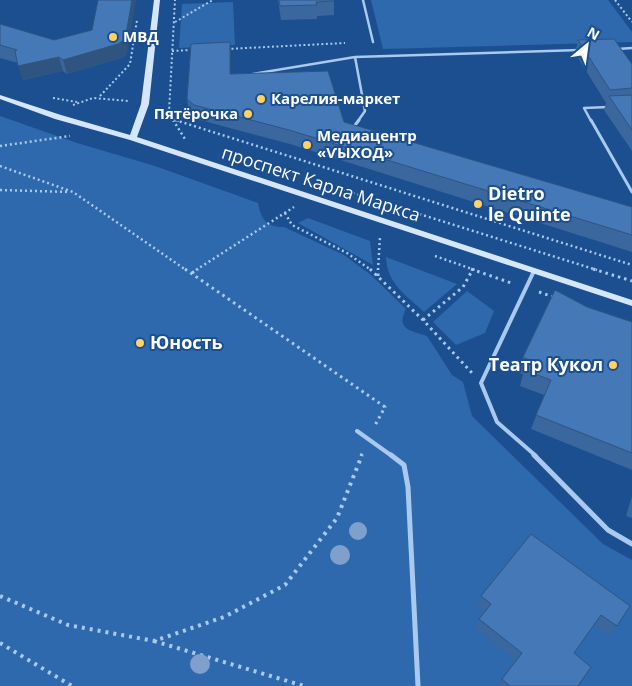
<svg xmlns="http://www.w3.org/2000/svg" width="632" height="686" font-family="'Open Sans',sans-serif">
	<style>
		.green { fill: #2e69ad }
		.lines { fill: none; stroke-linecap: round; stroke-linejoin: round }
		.path-far3 { stroke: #a9c9ee; stroke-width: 2; stroke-dasharray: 2 2.5; stroke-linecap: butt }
		.path-far2 { stroke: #a9c9ee; stroke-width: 2.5; stroke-dasharray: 2 3; stroke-linecap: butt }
		.path-far1 { stroke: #a9c9ee; stroke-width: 3; stroke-dasharray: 2.5 4; stroke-linecap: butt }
		.path { stroke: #a9c9ee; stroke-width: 4; stroke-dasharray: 3 5; stroke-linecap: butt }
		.service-far3 { stroke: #a9c9ee; stroke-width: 2.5 }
		.service-far2 { stroke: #a9c9ee; stroke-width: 3 }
		.service-far1 { stroke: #a9c9ee; stroke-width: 4 }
		.service { stroke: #a9c9ee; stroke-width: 5 }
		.secondary { fill: #d6e6fa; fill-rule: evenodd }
		.tree { fill: #7ea0ca }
		.wall { fill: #3a679d }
		.shaded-wall { fill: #305480 }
		.building { fill: #4478b7; stroke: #305480 }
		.poi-dot { fill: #ffd166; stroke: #1b4f8f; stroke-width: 2 }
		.labels { text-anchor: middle; stroke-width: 4; stroke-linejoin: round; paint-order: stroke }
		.far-poi-label { font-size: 15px; font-weight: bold; fill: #fff; stroke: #1b4f8f; text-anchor: start }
		.street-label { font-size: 18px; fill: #fff; stroke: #1b4f8f }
		.poi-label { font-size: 18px; font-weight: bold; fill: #fff; stroke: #1b4f8f; text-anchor: start }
	</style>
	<rect width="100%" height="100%" fill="#1b4f8f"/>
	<path class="green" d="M371,0h237l24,32v10l-249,7z
		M233,2l2,43 -56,3 3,-44z
		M0,116l77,27 78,23 103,37c3,17 9,24 26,24l60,28 27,20 35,34c-11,21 6,22 21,27l25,39 11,7 9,34 131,128 29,16v126h-632z
		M308,218l62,23 3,24 -75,-42z
		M386,257l71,27 -33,28c-18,-17 -37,-28 -38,-55z
		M467,291l27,20 -9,22 -29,12 -23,-23z"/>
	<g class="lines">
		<path class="path-far3" d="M615,0l17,22
			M175,22l38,-22
			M227,49l118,-6
			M172,51l21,-1
			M100,96l30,-32 7,-44
			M53,98l24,4
			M73,105l20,-7 36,3
			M173,119l6,2
			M174,121l-5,-9 6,-112"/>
		<path class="path-far2" d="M173,120l12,19
			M175,120l457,145
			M0,146l70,-10
			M0,166l73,26 113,78
			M0,190l70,2
			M343,190l254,80
			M285,213l7,12 55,28 24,17
			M435,256l40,14
			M196,270l98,-63
			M378,270l2,-33"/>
		<path class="path-far1" d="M185,269l200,138 -11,20
			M370,269l53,51 49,53
			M471,269l43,15
			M593,269l39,12
			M192,273l6,-4
			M378,276v-7
			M539,292l15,5
			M423,320l40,-33 10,-18
			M361,456l2,-5"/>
		<path class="path" d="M0,596l68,29 86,16 70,-24 61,-32 52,-67 25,-63
			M154,641l150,45
			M0,643l72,43"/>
		<path class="service-far3" d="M363,0l10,42
			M617,49l15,-1
			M355,57l10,54 -7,10
			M253,74l102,-17 225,-7
			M591,121l-7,-13 25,-1"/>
		<path class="service-far2" d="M591,120l41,72
			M352,129l7,-9"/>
		<path class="service-far1" d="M534,271l-53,112 16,39 39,34
			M357,431l35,25"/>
		<path class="service" d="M391,455l13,10 4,22 10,199
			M534,455l74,75 24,14"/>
		<path class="secondary" d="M154,0h6l-11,104 -12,33 495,163v6l-502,-166 -75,-21 -55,-20v-4l61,20 69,20 11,-31z"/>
	</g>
	<g class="tree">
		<circle cx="358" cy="531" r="9"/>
		<circle cx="340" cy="555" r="10"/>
		<circle cx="200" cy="664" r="10"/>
	</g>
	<path class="wall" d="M278,0h56v15l-17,1v3l-36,1z
		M0,24l54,16 38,-10 35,24 -6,4 -54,16 -4,-3 -40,9 -5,-17 -18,-5z
		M578,40l54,24v87l-28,-41 2,-7 -31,-50z
		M231,55v19l113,48 288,85v45l-342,-108 -94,-25 -7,-6 -2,-14z
		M587,307l45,15v148l-101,-41 13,-34 -24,-9 3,-12 -5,-1 5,-16z
		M632,496v22l-6,-2z
		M531,534l86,92 -8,10 -15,-12 -20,29 4,33h-79l3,-7 14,-18 -40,-32 3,-10 6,-7 -8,-6 4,-10z"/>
	<path class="shaded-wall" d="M132,0h4l-9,54 -6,4 -54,16 -4,-14z
		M230,42l1,13v33l-1,-14z
		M59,57l4,14 -40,9 -5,-14z"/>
	<path class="building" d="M98,0h34l-7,40 -7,4 -55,16 -4,-3 -41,9 -3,-15 2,-1 -17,-5v-21l54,16 38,-10z
		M279,0h55v1l-18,1 1,3 -37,1z
		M614,39l18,25v24l-22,2 -32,-50z
		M230,42v32l98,-3 16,51 288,85v28l-343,-105 -95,-25 -7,-6 4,-55z
		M632,95v35l-23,-34z
		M555,290l32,17 45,15v131l-96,-38 15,-35 -27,-10 5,-10 -6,-3z
		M531,534l99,72 -13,20 -16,-11 -27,38 17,14 -13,19h-68l-8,-7 20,-26 -43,-34 12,-15 -10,-8z"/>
	<g class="poi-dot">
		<circle cx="113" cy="37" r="5"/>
		<circle cx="261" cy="99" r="5"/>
		<circle cx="248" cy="114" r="5"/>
		<circle cx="307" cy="145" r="5"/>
		<circle cx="478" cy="204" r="5"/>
		<circle cx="140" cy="343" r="5"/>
		<circle cx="613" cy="365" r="5"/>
	</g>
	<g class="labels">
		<g class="far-poi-label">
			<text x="123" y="42">МВД</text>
			<text x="271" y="104">Карелия-маркет</text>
			<text x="238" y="119" text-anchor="end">Пятёрочка</text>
			<text x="317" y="141">Медиацентр<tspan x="317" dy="17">«ѴЫХОД»</tspan></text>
		</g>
		<g class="street-label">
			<text transform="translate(321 184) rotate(18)" y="6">проспект Карла Маркса</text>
		</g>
		<g class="poi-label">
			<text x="488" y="200">Dietro<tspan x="488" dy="21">le Quinte</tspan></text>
			<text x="150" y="349">Юность</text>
			<text x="603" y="371" text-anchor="end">Театр Кукол</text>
		</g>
	</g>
	<g transform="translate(587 45) rotate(29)" stroke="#1b4f8f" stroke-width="4" paint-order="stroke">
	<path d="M0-4L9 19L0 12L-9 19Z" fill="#ffffff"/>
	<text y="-8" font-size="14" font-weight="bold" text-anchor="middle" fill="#ffffff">N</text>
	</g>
</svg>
